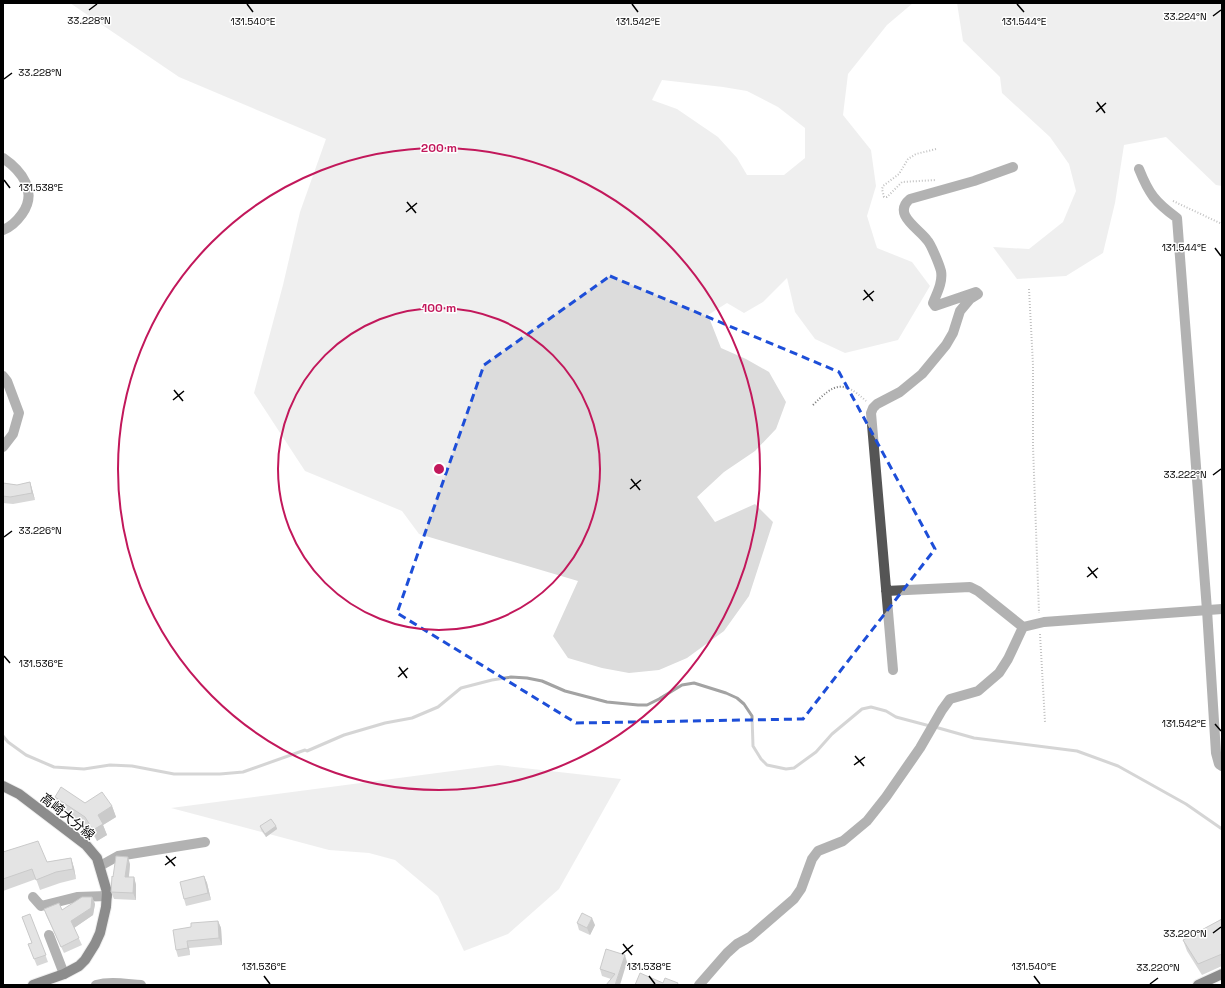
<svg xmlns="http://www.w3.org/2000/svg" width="1225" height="988" font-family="'Space Grotesk','Noto Sans JP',sans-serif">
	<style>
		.green { fill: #dcdcdc; fill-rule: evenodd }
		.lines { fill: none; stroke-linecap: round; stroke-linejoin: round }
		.stream { stroke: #a3a3a3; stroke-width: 3 }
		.major-casing { stroke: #dbdbdb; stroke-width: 12 }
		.path { stroke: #777; stroke-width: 2; stroke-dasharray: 1 2; stroke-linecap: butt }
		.minor { stroke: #555; stroke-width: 10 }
		.major { stroke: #000; stroke-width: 10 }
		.wall { fill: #a9a9a9 }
		.shaded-wall { fill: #898989 }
		.building { fill: #c4c4c4; stroke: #898989 }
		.marked { fill: none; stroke: #1d4ed8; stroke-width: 3; stroke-dasharray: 8 5; stroke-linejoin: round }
		.ticks { fill: none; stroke: #000; stroke-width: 1.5 }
		.ring { fill: none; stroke: #c2185b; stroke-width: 2 }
		.labels { text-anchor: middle; stroke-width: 3; stroke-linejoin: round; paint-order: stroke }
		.street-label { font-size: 13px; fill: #000; stroke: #fff }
		.ticks-label { font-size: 10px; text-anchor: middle; fill: #000; stroke: #fff; stroke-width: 3; stroke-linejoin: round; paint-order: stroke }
		.centre { fill: #c2185b; stroke: #fff; stroke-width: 2 }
		.ring-label { font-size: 12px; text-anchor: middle; font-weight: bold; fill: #c2185b; stroke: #fff; stroke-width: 3; stroke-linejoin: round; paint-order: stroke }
	</style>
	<rect width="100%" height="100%" fill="#fff"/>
	<path class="green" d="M70,3h843l-26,22 -39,49 -5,41 28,35 5,36 -9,30 10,32 35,14 18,24 -32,54 -53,13 -30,-14 -20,-27 -8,-34 -24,24 -19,11 -17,-10 -19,12 13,33 25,11 23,13 17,30 -10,27 -21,22 -31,21 -27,25 18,25 40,-18 18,18 -24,74 -25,35 -37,27 -28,12 -30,3 -27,-5 -34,-10 -15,-22 25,-55 -159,-47 -17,-23 -97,-40 -51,-78 29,-108 17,-73 26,-73 -147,-62zM662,80l61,7 24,4 31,16 27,21v30l-21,17h-37l-10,-17 -19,-21 -41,-28 -25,-9z
		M957,3h265v183l-6,-1 -50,-48 -42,8 -9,58 -12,50 -37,23 -49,3 -24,-32 36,2 34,-27 13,-31 -7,-27 -19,-27 -48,-44 -2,-16 -37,-36z
		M498,765l123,14 -62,110 -51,45 -44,17 -26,-55 -43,-36 -26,-7 -40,-3 -158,-42z"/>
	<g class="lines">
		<path class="stream" d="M935,727l39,11 103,13 41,15 68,38 36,25
			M3,736l5,6 18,13 28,12 30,2 26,-4 22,1 42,8h46l23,-2 62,-22 2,1 37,-16 41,-12 27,-5 26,-11 23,-19 31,-8 19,-3 16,1 15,3 23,10 42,11 31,3h9l12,-6 23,-14 12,-2 32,10 11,5 7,6 8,12 1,30 8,13 6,6 19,4 8,-1 22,-16 16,-18 30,-25 9,-2 15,4 10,6 34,9"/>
		<g class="major-casing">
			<path id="major" d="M3,786l16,8 67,51 11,13 10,34 -1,15 -6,26 -5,11 -10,16 -6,6 -15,8 -31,11
				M1198,985l24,-11"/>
		</g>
		<path class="path" d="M936,149l-20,5 -8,5 -9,15 -16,12 -1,3 2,8h3l15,-15 34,-2
			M1173,201l49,23
			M1029,289l4,76v81l6,167
			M813,405c21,-21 29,-26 53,-4
			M1040,634l5,88"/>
		<path class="minor" d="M3,158c19,13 35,34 19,56 -5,7 -11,13 -19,16
			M1139,169c10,25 16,33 38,49l30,392 9,143 3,11 3,2
			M3,376l4,5 12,32 -6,21 -10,13
			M886,591l84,-4 8,4 45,36
			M893,670l-22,-257 2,-5 4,-4 23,-12 22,-18 24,-29 7,-12 7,-22 10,-12 8,-5 -2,-2 -41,14 -2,-3c4,-10 10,-21 8,-32 -2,-7 -10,-27 -14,-31 -9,-12 -35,-26 -17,-41l64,-18 39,-14
			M100,866l18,-10 87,-14
			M33,897l8,9 36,-9 30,-1
			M49,935l15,39
			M96,985c14,-4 30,-1 45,0
			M699,985l28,-32 10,-9 13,-7 44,-38 7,-10 11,-30 6,-8 25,-10 24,-20 19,-24 34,-49 22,-38 8,-11 28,-8 21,-18 9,-14 15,-32 21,-5 178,-13"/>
		<use href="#major" class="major"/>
	</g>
	<path class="wall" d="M30,482l2,7 3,11 -22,4 -10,-1v-20l14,2z
		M55,797l30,6 27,3 4,11 -13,8 4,10 -10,6 -8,-13 -31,-20z
		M260,826h16l1,3 -11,8 -5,-7z
		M3,852l44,10 24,-4 3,10 2,11 -16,4 -20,7 -4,-11 -33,12z
		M130,864l-1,13h5l2,8v15l-22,-1 -3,-7 2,-15z
		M204,876l3,7 4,17 -25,6 -2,-7z
		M92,897l3,7 -2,11 -19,13 8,17 -18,8 -18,-38 -2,-6 18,1z
		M30,914l18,48 -11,4 -9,-22 4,-1 -10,-26z
		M1222,919v47l-20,9 -15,-24 -4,-11z
		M218,921l3,7 1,17 -33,3 1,7 -12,2 -2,-7 15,-23z
		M577,923l18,2 -5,10 -11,-5z
		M627,962l-16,17 -9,-3 -2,-7z"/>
	<path class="shaded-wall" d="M30,482l2,7 3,11 -3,-7z
		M112,806l4,11 -13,8 4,10 -10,6 -4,-11 5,-15z
		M276,826l1,3 -11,8 -1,-3z
		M128,857l2,7 -2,20 -3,-7z
		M71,858l3,10 2,11 -3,-10z
		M204,876l3,7 4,17 -3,-7z
		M134,877l2,8v15l-3,-7z
		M92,897l3,7 -2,11 -19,13 -3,-7z
		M592,918l3,7 -5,10 -3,-7z
		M218,921l3,7 1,17 -3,-7z
		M187,941l2,7 1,7 -2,-7z
		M625,955l2,7 -7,23h-5z"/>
	<path class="building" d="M30,482l2,11 -22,4 -7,-1v-13l14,2z
		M61,787l24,16 17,-11 10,14 -14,9 5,9 -10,6 -8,-13 -30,-20z
		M271,819l5,7 -11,8 -5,-8z
		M38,841l9,21 24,-4 2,11 -17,3 -20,8 -4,-11 -29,10v-27z
		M116,856l12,1 -3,20h9l-1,16 -22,-1 1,-16 1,1z
		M204,876l4,17 -24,6 -4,-17z
		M82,897h10l-1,11 -20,13 8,17 -18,9 -17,-38 15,-6 3,7z
		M582,913l10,5 -5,10 -10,-5z
		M30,914l16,41 -12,4 -6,-15 4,-1 -10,-26z
		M1222,919v35l-24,10 -15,-24z
		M218,921l1,17 -32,3 1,7 -12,2 -3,-20 18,-3v-4z
		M606,949l19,6 -10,30h-9l9,-11 -15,-5z
		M640,973l23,10 2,-5 13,5 -1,2h-42z"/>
	<path d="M0 0H1225V988H0ZM610,276l229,96 96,177 -132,170 -227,4 -179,-110 87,-248z" fill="#fff" fill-opacity=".55" fill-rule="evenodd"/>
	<path class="marked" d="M610,276l229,96 96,177 -132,170 -227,4 -179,-110 87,-248z"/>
	<path class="ticks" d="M247,4l6,8M632,4l6,8M1017,4l7,8M89,10l8,-6M1213,16l8,-6M4,79l8,-6M1097,102l8,11M1096,112l10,-9M4,180l6,8M407,202l9,11M406,212l11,-9M1215,248l6,8M864,290l9,11M863,300l11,-9M174,390l9,11M173,400l11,-9M1213,475l8,-6M631,479l9,11M630,489l11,-9M4,537l8,-6M1088,567l9,11M1087,577l11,-9M4,656l6,7M399,667l8,11M398,677l10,-9M1215,724l6,7M855,756l9,10M854,765l11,-8M166,856l9,10M165,865l11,-8M1213,933l8,-6M623,944l9,11M622,954l11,-9M264,976l6,8M649,976l6,8M1034,976l6,8M1150,984l8,-6"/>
	<g class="ring">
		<circle cx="439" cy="469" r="161"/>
		<circle cx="439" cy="469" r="321"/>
	</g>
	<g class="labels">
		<g class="street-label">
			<text transform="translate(68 816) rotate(39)" y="5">高崎大分線</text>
		</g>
	</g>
	<g class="ticks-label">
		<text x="1185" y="20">33.224°N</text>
		<text x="89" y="24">33.228°N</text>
		<text x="253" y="25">131.540°E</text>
		<text x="638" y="25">131.542°E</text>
		<text x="1024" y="25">131.544°E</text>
		<text x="40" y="76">33.228°N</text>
		<text x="41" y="191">131.538°E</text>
		<text x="1184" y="251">131.544°E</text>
		<text x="1185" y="478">33.222°N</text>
		<text x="40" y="534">33.226°N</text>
		<text x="41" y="667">131.536°E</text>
		<text x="1184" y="727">131.542°E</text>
		<text x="1185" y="937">33.220°N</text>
		<text x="264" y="970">131.536°E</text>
		<text x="649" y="970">131.538°E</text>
		<text x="1034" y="970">131.540°E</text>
		<text x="1158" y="971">33.220°N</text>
	</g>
	<circle cx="439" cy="469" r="6" class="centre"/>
	<g class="ring-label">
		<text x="439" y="152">200 m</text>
		<text x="439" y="312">100 m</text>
	</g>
	<rect width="1225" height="988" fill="none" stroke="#000000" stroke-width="8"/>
</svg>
